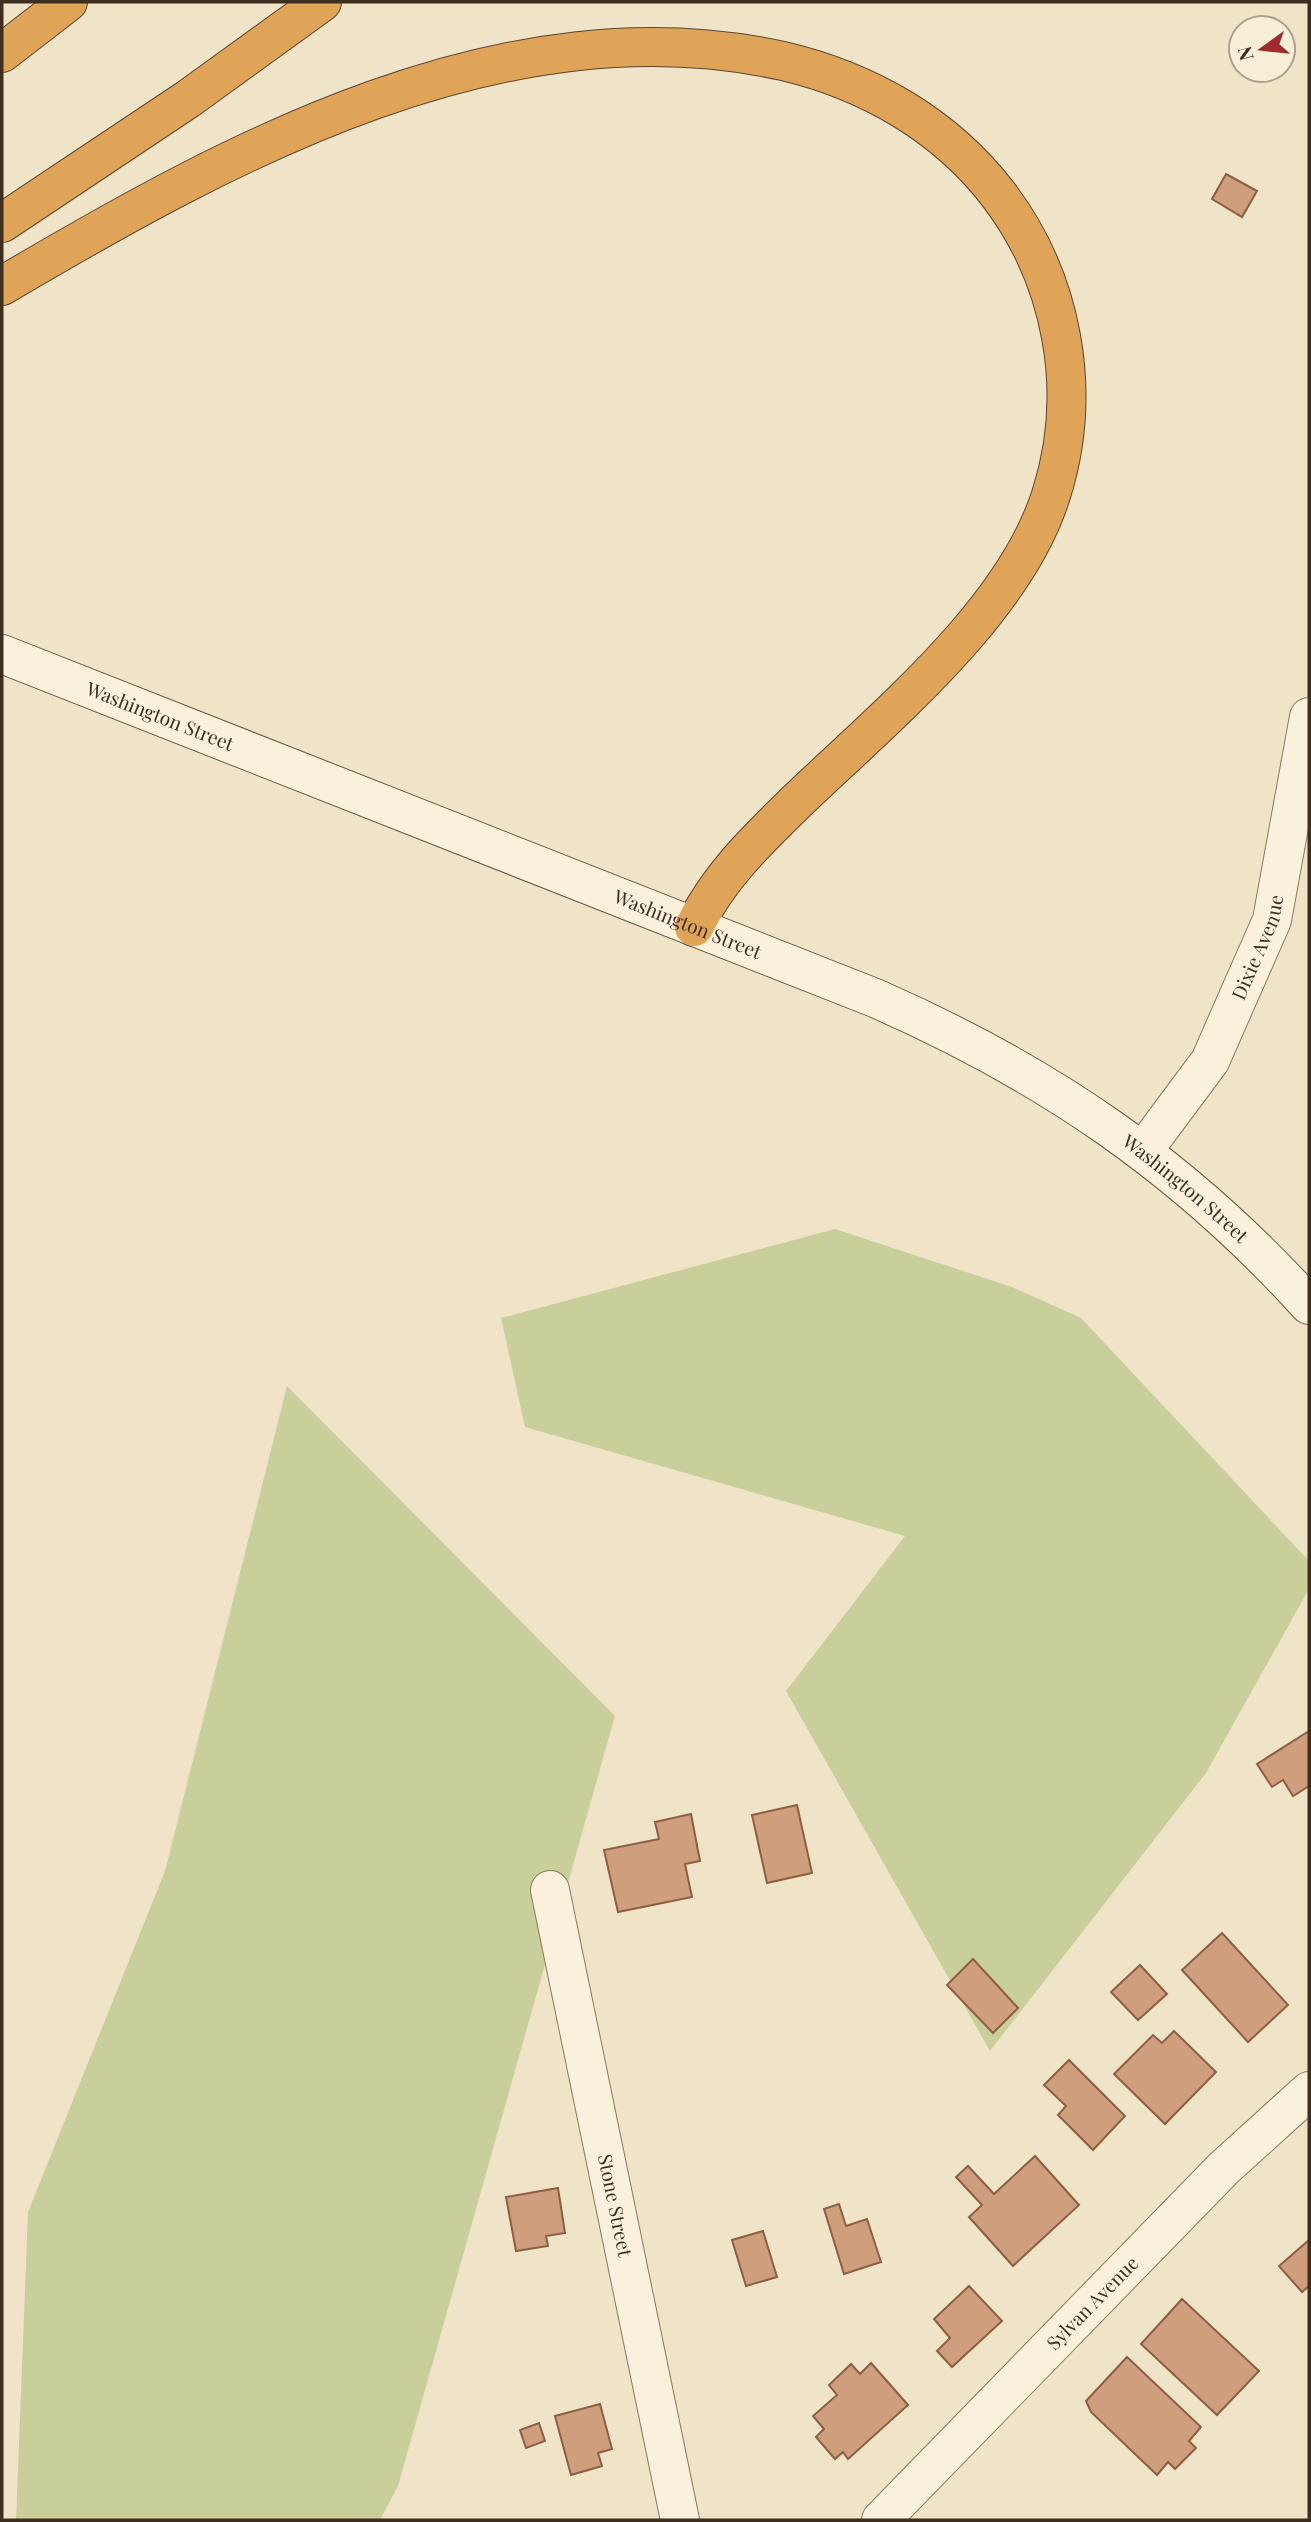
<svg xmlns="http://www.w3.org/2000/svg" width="1311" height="2522" font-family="'Playfair Display',serif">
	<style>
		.green { fill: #c9cf9b }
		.building { fill: #cf9f7d; stroke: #8d5f41; stroke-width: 2 }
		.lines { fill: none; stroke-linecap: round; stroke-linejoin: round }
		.minor-casing { stroke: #8d765c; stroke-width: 40 }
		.tertiary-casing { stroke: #8d765c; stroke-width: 40 }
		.secondary-casing { stroke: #6f573f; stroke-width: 40 }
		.motorway-casing { stroke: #5b4430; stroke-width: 40 }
		.minor { stroke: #faf1dc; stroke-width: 38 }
		.tertiary { stroke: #faf1dc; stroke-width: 38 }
		.secondary { stroke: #faf1dc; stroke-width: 38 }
		.motorway { stroke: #e0a458; stroke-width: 38 }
		.labels { text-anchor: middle; stroke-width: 5; stroke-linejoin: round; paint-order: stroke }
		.street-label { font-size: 19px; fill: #3d2e20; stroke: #f7eed8 }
	</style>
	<rect width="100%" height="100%" fill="#f0e4c8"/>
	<path class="green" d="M835,1229l177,58 69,31 228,243v28l-103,184 -216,278 -204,-360 119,-155 -380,-109 -24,-109z
		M287,1386l328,330 -217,770 -18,34h-364l12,-308 137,-341z"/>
	<path class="building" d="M1226,174l31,17 -15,26 -30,-18z
		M1309,1731v55l-16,10 -10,-16 -11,7 -15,-23z
		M797,1805l15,68 -45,10 -15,-68z
		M691,1814l9,47 -15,3 7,33 -74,15 -14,-62 55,-11 -4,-17z
		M1222,1933l66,72 -40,37 -66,-72z
		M973,1959l45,49 -25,25 -46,-48z
		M1140,1965l27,29 -29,26 -27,-28z
		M1174,2031l42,41 -51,52 -51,-50 39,-39 9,8z
		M1069,2060l56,56 -32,34 -35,-35 8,-9 -22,-21z
		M1035,2156l44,49 -66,61 -44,-49 13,-12 -26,-28 12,-11 26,28z
		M558,2188l7,45 -19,3 2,10 -32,5 -10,-54z
		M839,2204l7,22 21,-7 14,43 -37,12 -20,-65z
		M763,2231l14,46 -31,9 -14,-46z
		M1309,2240v46l-7,6 -23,-26z
		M969,2286l33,35 -50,46 -15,-16 13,-13 -16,-19z
		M1182,2299l77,72 -42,44 -76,-71z
		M1127,2357l74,70 -12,14 7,7 -21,21 -7,-7 -11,13 -66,-63 -5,-11z
		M871,2363l37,42 -60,54 -5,-7 -8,7 -19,-22 8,-8 -11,-13 24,-21 -8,-10 22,-21 9,10z
		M600,2404l12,45 -14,4 4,13 -31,9 -16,-59z
		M539,2423l6,18 -19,7 -6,-18z"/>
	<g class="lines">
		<g class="minor-casing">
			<g id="minor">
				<path id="s1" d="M1143,1151l67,-90 62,-141 37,-203"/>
				<path id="s2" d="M550,1890l130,630"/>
			</g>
		</g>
		<g class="tertiary-casing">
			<g id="tertiary">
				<path id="s3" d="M881,2520l343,-352 85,-77"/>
			</g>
		</g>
		<g class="secondary-casing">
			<g id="secondary">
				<path id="s4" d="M2,654l873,344c171,75 308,168 434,307"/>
			</g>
		</g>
		<g class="motorway-casing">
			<path id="motorway" d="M2,53l66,-51
				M2,223l186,-124 134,-97
				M2,286c230,-136 503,-286 781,-225 85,20 162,64 215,133 65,85 86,198 53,301 -37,118 -170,225 -258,310 -39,38 -75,73 -99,122"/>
		</g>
		<use href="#minor" class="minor"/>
		<use href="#tertiary" class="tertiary"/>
		<use href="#secondary" class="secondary"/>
		<use href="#motorway" class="motorway"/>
	</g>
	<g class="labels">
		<g class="street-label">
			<text dy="7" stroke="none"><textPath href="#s4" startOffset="170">Washington Street</textPath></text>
			<text dy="7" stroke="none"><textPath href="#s4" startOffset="737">Washington Street</textPath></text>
			<text dy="7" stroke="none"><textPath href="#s1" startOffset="236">Dixie Avenue</textPath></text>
			<text dy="7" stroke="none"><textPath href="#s4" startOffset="1304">Washington Street</textPath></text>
			<text dy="7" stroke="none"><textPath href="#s2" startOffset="322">Stone Street</textPath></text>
			<text dy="7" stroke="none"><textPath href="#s3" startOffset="303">Sylvan Avenue</textPath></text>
		</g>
	</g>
	<rect width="1311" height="2522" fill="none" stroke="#3d2e20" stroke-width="7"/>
	<g transform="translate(1262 49) rotate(255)"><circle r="33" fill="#f7eed8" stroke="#ada18e" stroke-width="2"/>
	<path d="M0-5L12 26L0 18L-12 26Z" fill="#9e2a2b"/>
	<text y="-10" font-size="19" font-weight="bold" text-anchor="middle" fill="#3d2e20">N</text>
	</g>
</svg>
